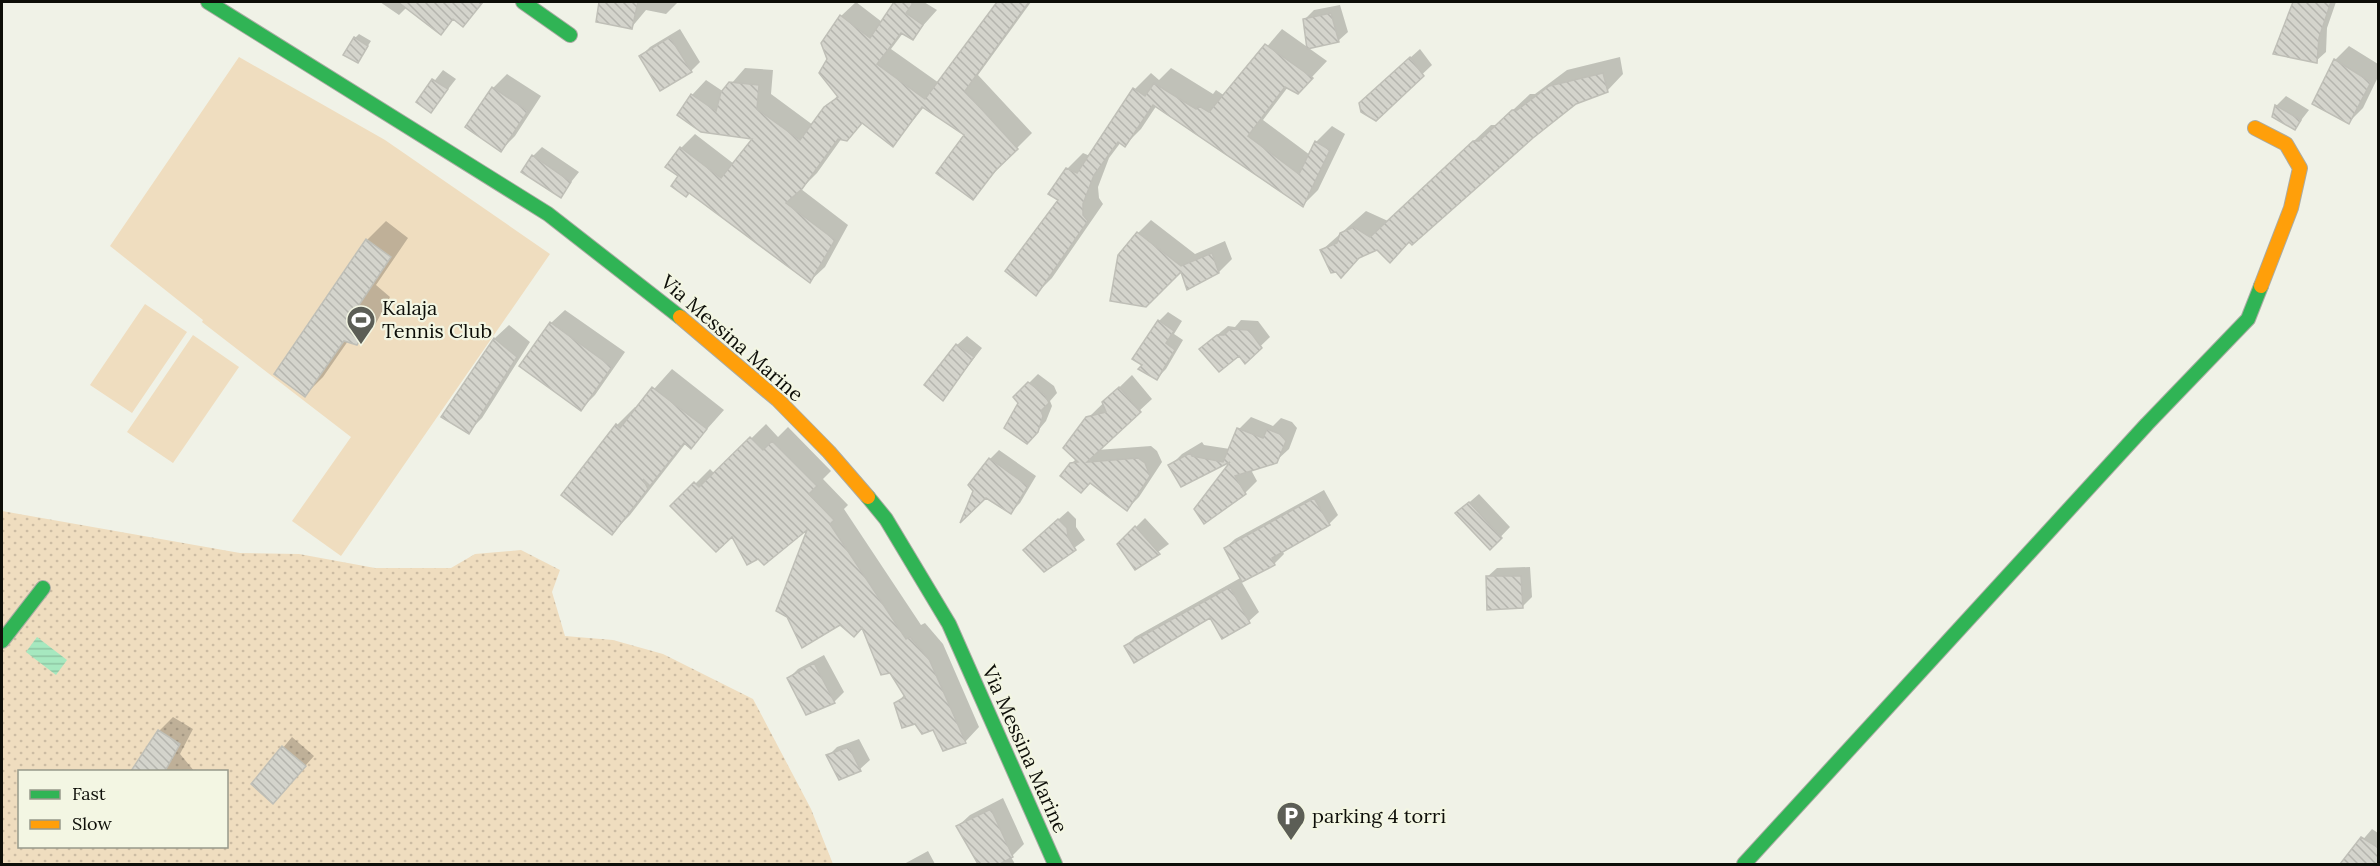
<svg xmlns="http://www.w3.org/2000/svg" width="2380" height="866" font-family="Lora,serif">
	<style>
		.grass { fill: url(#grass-dots); fill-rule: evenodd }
		.green { fill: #efddbf }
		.water { fill: url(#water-rules) }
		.shadow { fill: #0003 }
		.building { fill: url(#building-back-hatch); stroke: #bfbfb7; stroke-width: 1.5 }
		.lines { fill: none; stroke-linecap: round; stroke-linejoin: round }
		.fast-casing { stroke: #aaaba3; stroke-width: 16 }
		.slow-casing { stroke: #aaaba3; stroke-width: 16 }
		.fast { stroke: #30b455; stroke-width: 14 }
		.slow { stroke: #ff9f0a; stroke-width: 14 }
		.labels { text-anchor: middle; stroke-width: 4.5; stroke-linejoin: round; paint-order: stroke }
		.poi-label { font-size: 20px; fill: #0d0e08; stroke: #f3f6e3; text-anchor: start }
		.street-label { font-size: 20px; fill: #0d0e08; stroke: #f3f6e3 }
	</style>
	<defs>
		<pattern id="grass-dots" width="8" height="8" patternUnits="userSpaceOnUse" patternTransform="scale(1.5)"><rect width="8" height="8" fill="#efddbf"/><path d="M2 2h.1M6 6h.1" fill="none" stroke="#ccbca3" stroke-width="1.8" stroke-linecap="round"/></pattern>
		<pattern id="water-rules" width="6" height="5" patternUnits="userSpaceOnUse" patternTransform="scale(1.5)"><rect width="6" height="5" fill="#a6e8bf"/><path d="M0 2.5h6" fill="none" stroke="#8ec6a3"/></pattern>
		<pattern id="building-back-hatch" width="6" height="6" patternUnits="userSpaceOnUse" patternTransform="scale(1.5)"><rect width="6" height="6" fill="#d4d4cc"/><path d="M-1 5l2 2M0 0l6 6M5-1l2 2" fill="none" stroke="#b5b5ae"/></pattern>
	</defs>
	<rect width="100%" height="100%" fill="#f0f2e7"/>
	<path class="grass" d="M2,511l238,42 59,1 76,14h76l24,-14 46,-4 39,20 -8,22 13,44 48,4 50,14 90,45 58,110 22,55h-831zM20,772h206v74h-206z"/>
	<path class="green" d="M239,57l146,83 165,114 -209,302 -49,-35 59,-84 -149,-115 1,-2 -93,-74z
		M145,304l42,28 -55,81 -42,-28z
		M193,335l46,32 -66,96 -46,-31z"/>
	<path class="water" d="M37,637l30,23 -11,15 -30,-23z"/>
	<path class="shadow" d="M380,2h103l-21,23 -8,-7 -13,15 -34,-26 -8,8z
		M603,2h75l-12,12 -20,-4 -15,18 -30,-7z
		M856,2l26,20 14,-20h28l13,8 -25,28 -9,-5 -12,16 48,34 60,-81h32l-53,73 54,58 -25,25 -34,40 -7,-64 -42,-27 -31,38 -30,-23 -16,17 -5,-1 -25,35 -16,16 47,36 -23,42 -15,14 -130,-105 1,-28 14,-14 39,30 21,-26 -63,-43 14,-15 18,12 21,-24 28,2 -2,24 42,31 25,-30 -9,-36 12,-43z
		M2295,2h41l-9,26 -1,24 -10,9 -41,-8z
		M1340,5l8,27 -10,9 -34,-21 10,-10z
		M680,29l20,33 -9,9 -50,-15 9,-9z
		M1282,29l45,32 -29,31 -10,-5 -25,33 47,35 6,-13 16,-16 13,8 -27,56 -15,15 -146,-100 -16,24 -16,16 -4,-3 -12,16 -11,29 1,11 4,6 -51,74 -16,16 31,-125 16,-16 7,3 45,-67 16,-16 8,7 12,-12 42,26 3,-4 9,6z
		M359,34l12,7 -13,20 -3,-23z
		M2349,46l29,18v13l-15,31 -14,14 -14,-62z
		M1420,49l12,16 -57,54 -5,-25z
		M1620,57l3,17 -16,17 -31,12 -198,145 -56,2 44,-39 22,10 103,-96h6l33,-31h5l32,-24z
		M443,70l13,9 -25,32 -13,-9z
		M507,74l34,22 -26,40 -14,14 -8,-62z
		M2286,96l23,14 -14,18 -21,-11 3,-12z
		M542,147l37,25 -19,24 -27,-40z
		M1151,220l44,34 30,-13 7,18 -13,13 -38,-2 -43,-37z
		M386,221l22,17 -32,47 14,12 -15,28 -18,18 -9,-2 -25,36 -18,18 -29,-22 91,-133z
		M565,310l60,42 -30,43 -14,14 -30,-86z
		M1168,312l14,9 -8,13 9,6 -17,29 -9,9 -13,-14 15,-43z
		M1241,320l17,1 12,16 -25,24 -5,-7 -29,-14 17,-14 7,1z
		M509,325l21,17 -48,76 -14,14 -25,-16 52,-78z
		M967,336l15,12 -39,51 14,-54z
		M672,369l52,41 -33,37 -5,-4 -56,72 -18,18 5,-108 18,-18 2,1z
		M1038,374l16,12 3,7 -7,8 2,5 -6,15 -10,12 -21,-36z
		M1132,375l20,24 -55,51 54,-4 6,5 5,11 -23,35 -12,12 -56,-45 5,-5 12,-41z
		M1251,417l22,9 8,-8 11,4 5,6 -8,21 -13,12 -25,9 6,11 -12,12 -41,29 32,-64 -55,27 -11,-19 12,-12 20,-12 2,3 26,4 9,-20z
		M766,424l12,13 10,-10 43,44 -8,8 25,26 -4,4 77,116 4,-2 18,21 36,83 -14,15 -49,-20 -20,-18 9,-10 -42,-68 -53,-100 -77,8 -60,-28 37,-37 5,5z
		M999,450l37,26 -16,27 -9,9 -25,-16 4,-37z
		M1324,490l14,25 -9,9 -47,26 2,4 -9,9 -34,18 18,31 -10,9 -26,16 -12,-21 -85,30 9,-9 107,-60 -17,-29 10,-9z
		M1479,494l31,33 -20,21 -33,-35z
		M1068,511l8,8v8l9,13 -41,30 -10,-29z
		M1145,518l24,26 -33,24 -17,-24z
		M1530,567l2,30 -10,10 -35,-30 10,-9z
		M824,655l20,37 -9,9 -28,12 -18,-35 9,-9z
		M173,717l20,12 -13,25 15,18h-62l26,-41z
		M292,737l22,19 -32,36 -29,-8z
		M859,739l11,21 -10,9 -20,9 -12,-22 9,-9z
		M1003,798l21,46 -13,13 4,7h-36l-21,-38 12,-11z
		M2372,829l6,4v31h-36z
		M928,851l7,13h-31z"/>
	<path class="building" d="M398,2h85l-20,25 -10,-8 -12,16z
		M599,2h39l-6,27 -36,-7z
		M894,2h20l-8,11 17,12 -10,15 -12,-7 -24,31 48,35 72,-97h32l-64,89 53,58 -23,22 -22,29 -37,-27 28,-38 -42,-28 -29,40 -31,-24 -15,18 -9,-2 -36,50 -16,14 49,37 -25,43 -121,-90 -3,4 -15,-11 7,-10 -13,-9 15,-20 41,31 31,-39 -51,-7 -24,-17 14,-21 25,17 5,-19 8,-10 30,3 -2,24 43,31 24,-33 14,-10 -19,-24 8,-14 -6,-16 19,-28 30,23z
		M2293,2h38l-12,36 -2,25 -44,-9z
		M1331,13l8,29 -32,7 -4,-30z
		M354,37l14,9 -10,17 -15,-8z
		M670,37l22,35 -32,19 -21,-35z
		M1265,44l48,34 -15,16 -13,-7 -37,49 51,38 16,-33 15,9 -27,57 -150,-102 -28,42 -7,-5 -24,33 -11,29v11l5,6 -52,75 -31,-25 53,-71 -10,-6 18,-26 11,5 56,-85 12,8 9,-13 42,26 3,-3 10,6z
		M1410,57l14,19 -48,45 -15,-9 -2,-9z
		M2334,59l37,23 -22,42 -37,-20z
		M1603,73l5,19 -32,12 -43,34 -121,107 -3,-3 -19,21 -13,-13 -18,8 -18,20 -5,-6 -5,1 -11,-23 17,-7 3,-10 14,-6 16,10 103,-96h6l33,-31h5l32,-24z
		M432,79l16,10 -17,24 -15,-11z
		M492,87l36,24 -27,41 -36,-25z
		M2275,105l26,15 -6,10 -23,-13z
		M532,155l39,27 -10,16 -40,-26z
		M1137,232l44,34 31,-13 7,20 -32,17 -6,-18 -35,35 -36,-6 8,-46z
		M366,239l25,18 -32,48 14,11 -16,29 -13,-4 -39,56 -31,-23z
		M1158,320l16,11 -8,12 9,7 -18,30 -19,-11 4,-4 -10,-6z
		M550,322l62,45 -31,44 -62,-45z
		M1230,329l19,1 13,18 -17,16 -6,-8 -20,16 -20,-23 18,-14h7z
		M494,338l23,19 -48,77 -28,-17z
		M956,344l18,13 -31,44 -19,-16z
		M1028,382l17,13 4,8 -8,8 2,5 -5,16 -11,12 -23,-16 14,-25 -5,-6z
		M652,387l55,42 -16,20 -7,-6 -34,43 -7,-7 5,10 -36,46 -51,-40 55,-71 4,4z
		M1119,387l22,25 -54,50 51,-4 7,5 5,13 -23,35 -37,-28 -9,10 -21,-17 10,-13 8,-1 -15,-14 23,-31 20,-5 -4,-10z
		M1237,428l26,10 4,-9 13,5 6,7 -9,22 -42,13 11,18 -42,30 -10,-15 36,-47 -49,25 -13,-22 22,-12 2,3 31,6z
		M750,437l13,13 9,-9 45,45 -8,8 25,26 -4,4 76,115 4,-2 19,22 37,84 -23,8 -10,-21 -11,4 -7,-10 -13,4 -8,-25 11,-6 -15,-24 -9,2 -19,-47 -8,9 -14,-12 -38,23 -15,-31 -11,-6 31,-81 -43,35 -6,-6 -11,6 -15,-28 -16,15 -46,-46 24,-24 5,5z
		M989,458l39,28 -17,28 -25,-16 -26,25 13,-32 -5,-6z
		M1314,498l16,27 -58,33 3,7 -33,17 -18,-34z
		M1469,502l33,36 -12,12 -35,-37z
		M1058,519l9,9 1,9 8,13 -32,22 -21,-22z
		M1135,526l25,28 -25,16 -18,-26z
		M1486,576h35l2,32 -36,2z
		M1230,587l20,36 -28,16 -12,-21 -76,45 -10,-17z
		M814,663l21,40 -29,12 -19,-37z
		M158,730l22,14 -15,27h-34z
		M282,746l24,20 -33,38 -22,-20z
		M849,747l12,24 -22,9 -13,-25z
		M991,809l22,48 -13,7h-22l-22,-38z
		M2361,837l18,11v16h-39z"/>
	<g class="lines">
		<g class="fast-casing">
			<path id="fast" d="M208,2l340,212 132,103
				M523,2l47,33
				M868,497l18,22 63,105 106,240
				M2,641l41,-53
				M1744,864l403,-440 101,-105 13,-33"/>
		</g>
		<g class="slow-casing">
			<path id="slow" d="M2255,128l31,16 14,24 -9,40 -30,78
				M680,317l98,83 51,52 39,45"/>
		</g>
		<use href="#fast" class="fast"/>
		<use href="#slow" class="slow"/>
	</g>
	<defs>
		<g id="stadium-pin" transform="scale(1.5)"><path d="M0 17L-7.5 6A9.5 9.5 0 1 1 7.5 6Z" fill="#5c5e56" stroke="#f3f6e3"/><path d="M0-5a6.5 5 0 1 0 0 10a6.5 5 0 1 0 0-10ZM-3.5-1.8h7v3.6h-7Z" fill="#fff"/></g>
		<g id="parking-pin" transform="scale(1.5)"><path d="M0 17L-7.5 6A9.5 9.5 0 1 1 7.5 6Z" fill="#5c5e56" stroke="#f3f6e3"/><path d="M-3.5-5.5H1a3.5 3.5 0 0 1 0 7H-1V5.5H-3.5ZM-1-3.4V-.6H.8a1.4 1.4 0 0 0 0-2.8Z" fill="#fff"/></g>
	</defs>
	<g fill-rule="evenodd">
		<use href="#stadium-pin" x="361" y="320"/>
		<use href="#parking-pin" x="1291" y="816"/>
	</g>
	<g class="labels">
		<g class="poi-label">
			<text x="382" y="315">Kalaja<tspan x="382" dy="23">Tennis Club</tspan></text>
			<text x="1312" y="823">parking 4 torri</text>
		</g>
		<g class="street-label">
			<text transform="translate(732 338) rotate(41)" y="7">Via Messina Marine</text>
			<text transform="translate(1025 749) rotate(66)" y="7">Via Messina Marine</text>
		</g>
	</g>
	<rect width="2380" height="866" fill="none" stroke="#0d0e08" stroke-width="6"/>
	<rect x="18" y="770" width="210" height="78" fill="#f3f6e3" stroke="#97998b" stroke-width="1.5"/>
	<rect x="30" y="790" width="30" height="9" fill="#30b455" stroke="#97998b" stroke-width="1.5"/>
	<text x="72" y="800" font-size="18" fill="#0d0e08">Fast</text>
	<rect x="30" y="820" width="30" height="9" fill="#ff9f0a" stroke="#97998b" stroke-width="1.5"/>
	<text x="72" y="830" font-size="18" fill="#0d0e08">Slow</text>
</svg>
